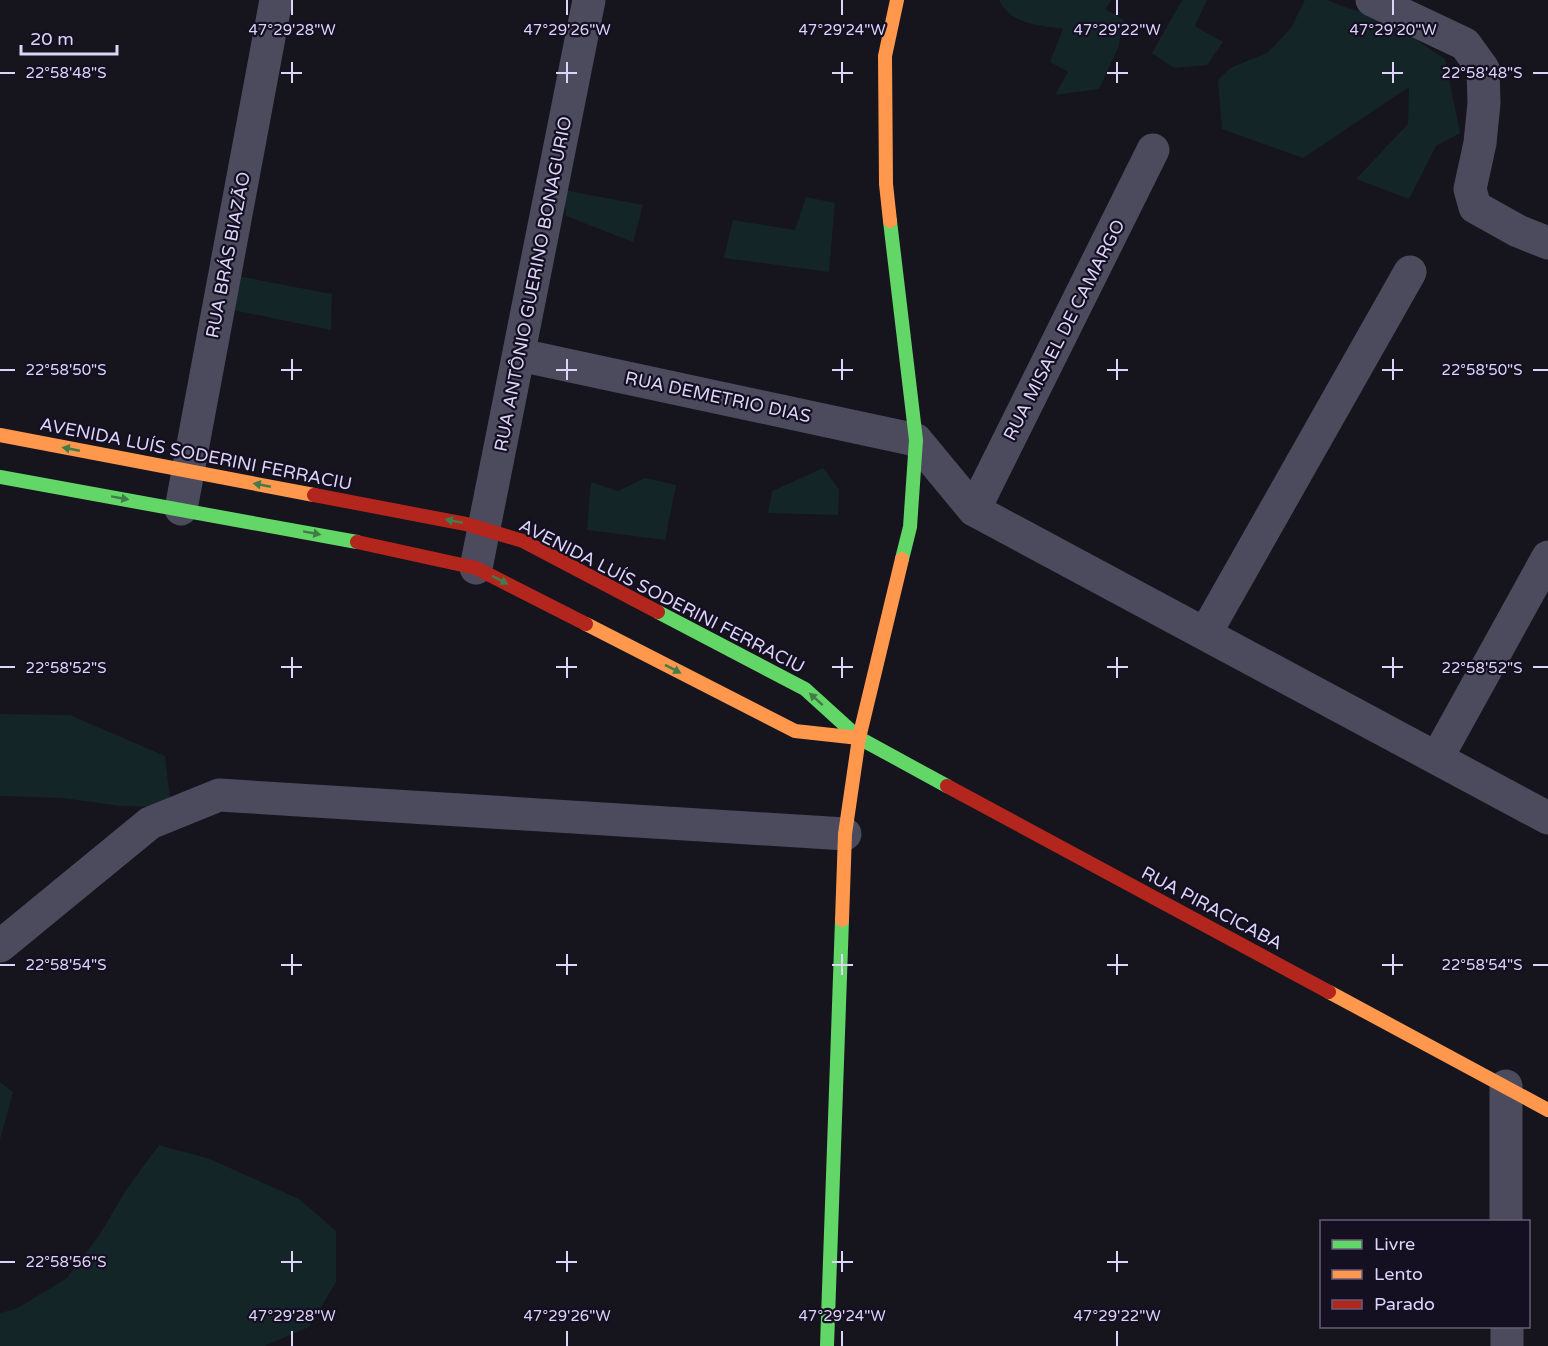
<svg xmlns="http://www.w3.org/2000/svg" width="1548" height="1346" font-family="'Varela Round',sans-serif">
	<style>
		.green { fill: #142528 }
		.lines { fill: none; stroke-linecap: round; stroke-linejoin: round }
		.street { stroke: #4c4a5d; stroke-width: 33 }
		.fast { stroke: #63d668; stroke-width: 14 }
		.slow { stroke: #ff974d; stroke-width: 14 }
		.jam { stroke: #b3261e; stroke-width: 14 }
		.oneway { fill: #407d48 }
		.ticks { fill: none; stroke: #ddd4fa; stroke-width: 2 }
		.labels { text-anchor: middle; stroke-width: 4.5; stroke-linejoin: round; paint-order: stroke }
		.street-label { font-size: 18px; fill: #ddd4fa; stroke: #151021 }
		.ticks-label { font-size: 15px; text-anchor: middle; fill: #ddd4fa; stroke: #151021; stroke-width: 4.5; stroke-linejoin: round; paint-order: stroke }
	</style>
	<rect width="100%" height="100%" fill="#16141d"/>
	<path class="green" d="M999,0h113l-7,9 19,11 -6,28 -19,41 -44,6 13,-23 -18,-10 13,-33c-24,-4 -52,-4 -64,-29z
		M1182,0h25l-12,26 28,16 -16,23 -33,3 -22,-15z
		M1305,0h22l20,8 37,10 61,41 15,74 -24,13 -27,53 -53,-20 52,-55 1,-37 -106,71 -81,-29 -4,-49 12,-12 37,-15 24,-25z
		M564,190l79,15 -10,37 -67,-26z
		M806,197l29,6 -6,69 -105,-14 9,-38 62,10z
		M237,276l95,18 -1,36 -98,-20z
		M823,468l16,21 -1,26 -70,-2 4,-22z
		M645,478l31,7 -11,55 -78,-10 4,-48 27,9z
		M0,714l70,1 95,41 6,51 -51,-1 -57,-8 -63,-2z
		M0,1082l13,10 -13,48z
		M159,1145l51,14 89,40 37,32v51l-27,45 -45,19h-264v-33l16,-4 51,-31 33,-44 26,-44z"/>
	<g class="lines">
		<path class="street" d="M1372,0l93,44 18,25 1,34 -4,40 -10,46 5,18 43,24 30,12
			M520,355l396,85 58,70 574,308
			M181,509l95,-509
			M974,510l179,-360
			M476,568l113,-568
			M1205,634l205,-362
			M1437,758l111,-201
			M0,946l150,-123 69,-28 626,39
			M1506,1086v136
			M1507,1326v20"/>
		<path class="fast" d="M890,221l26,219 -6,87 -8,32
			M0,477l357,65
			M658,612l147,77 54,49 88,48
			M827,1346l15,-426"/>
		<path class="slow" d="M890,221l-4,-37 -1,-128 12,-56
			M0,435l314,60
			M586,624l209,107 64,7
			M842,920l3,-86 14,-96 43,-179
			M1329,992l219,118"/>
		<path class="jam" d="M314,495l152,29 57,17 135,71
			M357,542l119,26 110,56
			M947,786l382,206"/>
	</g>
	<defs><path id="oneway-solid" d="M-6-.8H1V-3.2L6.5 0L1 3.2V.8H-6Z" transform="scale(1.5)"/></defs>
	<g class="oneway">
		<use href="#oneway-solid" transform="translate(71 449) rotate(-169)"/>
		<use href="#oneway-solid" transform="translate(262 485) rotate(-169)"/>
		<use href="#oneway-solid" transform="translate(120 498) rotate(10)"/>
		<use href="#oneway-solid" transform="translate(454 521) rotate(-169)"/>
		<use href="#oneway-solid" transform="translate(312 533) rotate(10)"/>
		<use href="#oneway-solid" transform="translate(500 580) rotate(27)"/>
		<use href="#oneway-solid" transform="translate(673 669) rotate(27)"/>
		<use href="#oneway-solid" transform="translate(816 699) rotate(-138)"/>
	</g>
	<path class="ticks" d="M292,0v15M567,0v15M842,0v15M1117,0v15M1393,0v15M292,62v21M567,62v21M842,62v21M1117,62v21M1393,62v21M0,73h15M281,73h21M556,73h21M832,73h21M1107,73h21M1382,73h21M1533,73h15M292,359v21M567,359v21M842,359v21M1117,359v21M1393,359v21M0,370h15M281,370h21M556,370h21M832,370h21M1107,370h21M1382,370h21M1533,370h15M292,657v21M567,657v21M842,657v21M1117,657v21M1393,657v21M0,667h15M281,667h21M556,667h21M832,667h21M1107,667h21M1382,667h21M1533,667h15M292,954v21M567,954v21M842,954v21M1117,954v21M1393,954v21M0,965h15M281,965h21M556,965h21M832,965h21M1107,965h21M1382,965h21M1533,965h15M292,1251v21M567,1251v21M842,1251v21M1117,1251v21M0,1262h15M281,1262h21M556,1262h21M832,1262h21M1107,1262h21M292,1331v15M567,1331v15M842,1331v15M1117,1331v15"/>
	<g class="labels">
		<g class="street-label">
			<text transform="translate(228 255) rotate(-79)" y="6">RUA BRÁS BIAZÃO</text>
			<text transform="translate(533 284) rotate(-79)" y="6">RUA ANTÔNIO GUERINO BONAGURIO</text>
			<text transform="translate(1064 330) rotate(-63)" y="6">RUA MISAEL DE CAMARGO</text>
			<text transform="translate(718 397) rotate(12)" y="6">RUA DEMETRIO DIAS</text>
			<text transform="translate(196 454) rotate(11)" y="6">AVENIDA LUÍS SODERINI FERRACIU</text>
			<text transform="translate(662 596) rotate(27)" y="6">AVENIDA LUÍS SODERINI FERRACIU</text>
			<text transform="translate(1212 908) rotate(28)" y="6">RUA PIRACICABA</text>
		</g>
	</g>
	<g class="ticks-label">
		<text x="292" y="35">47°29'28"W</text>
		<text x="567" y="35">47°29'26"W</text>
		<text x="842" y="35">47°29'24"W</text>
		<text x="1117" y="35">47°29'22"W</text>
		<text x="1393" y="35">47°29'20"W</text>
		<text x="66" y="78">22°58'48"S</text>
		<text x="1482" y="78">22°58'48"S</text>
		<text x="66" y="375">22°58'50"S</text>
		<text x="1482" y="375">22°58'50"S</text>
		<text x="66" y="673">22°58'52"S</text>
		<text x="1482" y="673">22°58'52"S</text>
		<text x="66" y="970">22°58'54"S</text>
		<text x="1482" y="970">22°58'54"S</text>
		<text x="66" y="1267">22°58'56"S</text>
		<text x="292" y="1321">47°29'28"W</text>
		<text x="567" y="1321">47°29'26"W</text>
		<text x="842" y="1321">47°29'24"W</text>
		<text x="1117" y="1321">47°29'22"W</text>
	</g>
	<rect x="1320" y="1220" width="210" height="108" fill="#151021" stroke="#655e78" stroke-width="1.5"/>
	<rect x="1332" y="1240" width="30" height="9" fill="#63d668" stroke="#655e78" stroke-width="1.5"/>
	<text x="1374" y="1250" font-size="18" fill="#ddd4fa">Livre</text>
	<rect x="1332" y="1270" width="30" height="9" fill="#ff974d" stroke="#655e78" stroke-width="1.5"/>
	<text x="1374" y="1280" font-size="18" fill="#ddd4fa">Lento</text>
	<rect x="1332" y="1300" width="30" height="9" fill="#b3261e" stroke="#655e78" stroke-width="1.5"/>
	<text x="1374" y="1310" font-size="18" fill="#ddd4fa">Parado</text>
	<path d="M21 45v9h96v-9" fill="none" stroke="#ddd4fa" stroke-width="3"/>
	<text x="30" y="45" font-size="18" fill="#ddd4fa" stroke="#151021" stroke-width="4.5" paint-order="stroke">20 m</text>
</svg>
